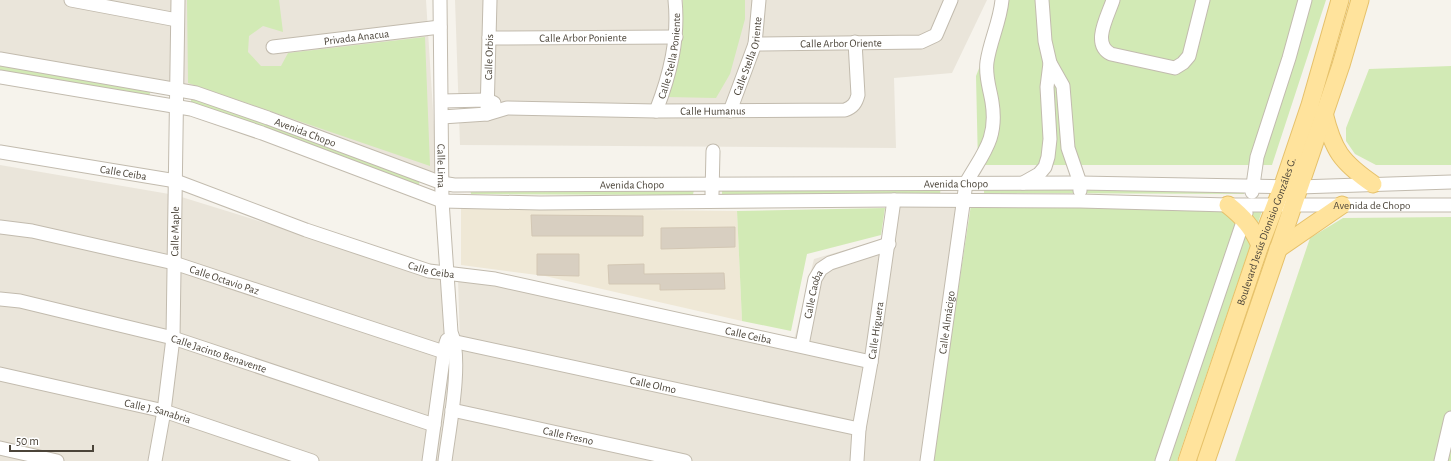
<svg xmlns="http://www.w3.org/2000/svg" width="1451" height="461" font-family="'Alegreya Sans',sans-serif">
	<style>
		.residential { fill: #eae5da }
		.education { fill: #efe8d6 }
		.green { fill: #d2eab5 }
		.building { fill: #d8cfc1; stroke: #d3c7b4 }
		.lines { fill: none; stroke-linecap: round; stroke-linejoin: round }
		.minor-casing { stroke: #c2bbae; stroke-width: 15 }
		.major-casing { stroke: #e6c16a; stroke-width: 19 }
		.minor { stroke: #fff; stroke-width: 13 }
		.major { stroke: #ffe39c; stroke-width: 17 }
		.labels { text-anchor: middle; stroke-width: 4; stroke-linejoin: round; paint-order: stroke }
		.street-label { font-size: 11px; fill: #4b4439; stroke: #fff }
	</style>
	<rect width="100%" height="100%" fill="#f6f3ec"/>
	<path class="residential" d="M0,0h173l-3,82 -170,-28z
		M183,0h243l11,174 -256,-89z
		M455,0h532l-35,73 -58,5 2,70 -436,-3z
		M0,165l175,30 272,84 6,66 -15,116h-438z
		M898,205h69l-39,256h-478l10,-117 -2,-65 94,12 241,53 21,-85 79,-23z"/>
	<path class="education" d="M461,208l276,3 5,110 -197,-45 -84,-11z"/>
	<path class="green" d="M187,0h92l4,32 -20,-6 -14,10 -1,16 13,14h20l7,-13 137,-16 5,129 -242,-83z
		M683,0h62v19l-15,55 -14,24 -49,-1 14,-57z
		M1003,0h323l-54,165h-294l-2,-89 26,-66z
		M0,63l151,26 -2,8 -149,-26z
		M1451,66v99h-75l-21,-11 -9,-13v-13l23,-59z
		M191,95l229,83 -1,7 -228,-82z
		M470,187l224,2 -1,6 -222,-1z
		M941,187l-1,7 -218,2v-7z
		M984,187l260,1v6l-260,-1z
		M971,205l292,3 -86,253h-245z
		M885,208l-4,27 -74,19 -16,77 -49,-10 -5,-110z
		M1451,217v244h-216l75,-223 33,-20z"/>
	<path class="building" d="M531,215l112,1v20h-111z
		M735,227v20l-74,2v-21z
		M537,254h42v22l-42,-1z
		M644,264v10l80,-1 1,16 -65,1v-6h-51l-1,-19z"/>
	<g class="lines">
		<g class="minor-casing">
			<g id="minor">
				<path d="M71,0l106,20"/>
				<path id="s1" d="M440,0l2,201 9,131c12,28 -2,97 -6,129"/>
				<path d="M1113,0c-5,16 -22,44 -2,54l64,14 8,-5 6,-7 14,-56"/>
				<path id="s2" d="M489,38l187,-1"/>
				<path id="s3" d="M755,44l166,-2 15,-7 15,-35"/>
				<path id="s4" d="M273,47l167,-20"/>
				<path id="s5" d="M0,59l196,34 72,25 174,65 12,2 626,-2 219,4 152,-5"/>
				<path d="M1050,63l13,23 5,62 12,35v8"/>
				<path id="s6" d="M0,77l191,32 71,24 180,68 98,2 354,-3 186,1 148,4h223"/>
				<path d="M442,101l45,-1 7,3"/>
				<path id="s7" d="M656,111c14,-36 23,-72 19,-111"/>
				<path id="s8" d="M730,111l25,-67 4,-44"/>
				<path id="s9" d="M487,114l3,-114"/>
				<path id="s10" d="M442,117l45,-3 20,-6 149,3 189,-1c8,-3 11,-7 13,-15l-3,-53"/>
				<path id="s11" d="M0,152l176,29 130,49 123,41 66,8 376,83"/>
				<path d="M1023,183l16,-9 6,-7 3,-10 2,-18 -3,-52 3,-24 -5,-22 -3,-41"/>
				<path d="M1252,192l5,-35 32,-99 16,-58"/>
				<path d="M712,194l1,-43"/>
				<path id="s12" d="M0,227l32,4 142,32 270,89"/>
				<path id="s13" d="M0,299l20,2 153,37 261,87"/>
				<path id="s14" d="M447,340l412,89"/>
				<path id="s15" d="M802,345l13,-66 6,-10 9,-6 59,-19"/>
				<path id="s16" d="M0,374l164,37 148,50"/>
				<path id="s17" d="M452,410l233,51"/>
				<path d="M0,448l57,13"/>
				<path id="s18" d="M155,461l9,-50 9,-73 5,-338"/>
				<path d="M429,461l15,-109 2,-9"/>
				<path id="s19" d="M857,461l2,-32 12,-67 23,-162"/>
				<path id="s20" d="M927,461l39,-278c17,-30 32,-44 26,-81 -2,-13 -7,-26 -5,-40 3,-21 13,-40 15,-62"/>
				<path d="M1162,461l84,-248"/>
				<path d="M1441,461l10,-43"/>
			</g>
		</g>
		<g class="major-casing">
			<g id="major">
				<path d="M1324,113c9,37 17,49 49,71"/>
				<path d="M1228,205c15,12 24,22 32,40"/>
				<path d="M1278,249l64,-44"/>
				<path id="s21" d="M1187,461l73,-216 23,-60 27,-80 30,-105"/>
				<path d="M1206,461l135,-396 19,-65"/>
			</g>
		</g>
		<use href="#minor" class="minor"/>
		<use href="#major" class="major"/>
	</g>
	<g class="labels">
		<g class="street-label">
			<text dy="4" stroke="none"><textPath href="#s4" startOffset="84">Privada Anacua</textPath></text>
			<text dy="4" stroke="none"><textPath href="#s2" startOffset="94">Calle Arbor Poniente</textPath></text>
			<text dy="4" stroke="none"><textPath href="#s3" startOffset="86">Calle Arbor Oriente</textPath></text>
			<text dy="4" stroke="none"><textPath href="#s7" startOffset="57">Calle Stella Poniente</textPath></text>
			<text dy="4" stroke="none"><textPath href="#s8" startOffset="58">Calle Stella Oriente</textPath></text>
			<text dy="4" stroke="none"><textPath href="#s9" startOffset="57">Calle Orbis</textPath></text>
			<text dy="4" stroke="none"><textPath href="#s10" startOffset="272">Calle Humanus</textPath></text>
			<text dy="4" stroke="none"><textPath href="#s5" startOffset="315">Avenida Chopo</textPath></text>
			<text dy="4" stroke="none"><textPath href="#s1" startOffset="166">Calle Lima</textPath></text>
			<text dy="4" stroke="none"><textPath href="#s11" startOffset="125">Calle Ceiba</textPath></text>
			<text dy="4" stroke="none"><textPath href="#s5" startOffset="975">Avenida Chopo</textPath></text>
			<text dy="4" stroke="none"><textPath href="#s5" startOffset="651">Avenida Chopo</textPath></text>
			<text dy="4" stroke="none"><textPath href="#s6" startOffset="1391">Avenida de Chopo</textPath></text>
			<text dy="4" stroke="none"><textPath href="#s18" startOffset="231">Calle Maple</textPath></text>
			<text dy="4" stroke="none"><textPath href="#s21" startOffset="243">Boulevard Jesús Dionisio Gonzáles G.</textPath></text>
			<text dy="4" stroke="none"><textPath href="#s11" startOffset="449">Calle Ceiba</textPath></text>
			<text dy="4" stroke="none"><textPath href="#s12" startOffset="231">Calle Octavio Paz</textPath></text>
			<text dy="4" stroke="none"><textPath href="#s15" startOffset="52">Calle Caoba</textPath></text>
			<text dy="4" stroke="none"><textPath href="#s20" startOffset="140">Calle Almácigo</textPath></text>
			<text dy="4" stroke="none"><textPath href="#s19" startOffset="132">Calle Higuera</textPath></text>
			<text dy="4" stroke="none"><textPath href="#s11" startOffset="773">Calle Ceiba</textPath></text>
			<text dy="4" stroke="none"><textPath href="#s13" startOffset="226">Calle Jacinto Benavente</textPath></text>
			<text dy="4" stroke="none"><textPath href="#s14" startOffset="211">Calle Olmo</textPath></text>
			<text dy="4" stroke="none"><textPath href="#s16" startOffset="162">Calle J. Sanabria</textPath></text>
			<text dy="4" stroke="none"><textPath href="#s17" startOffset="119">Calle Fresno</textPath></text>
		</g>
	</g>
	<path d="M10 445v6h83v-6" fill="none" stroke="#4b4439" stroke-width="2"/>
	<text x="16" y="445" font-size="12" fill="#4b4439" stroke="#ffffff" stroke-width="3" paint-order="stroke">50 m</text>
</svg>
